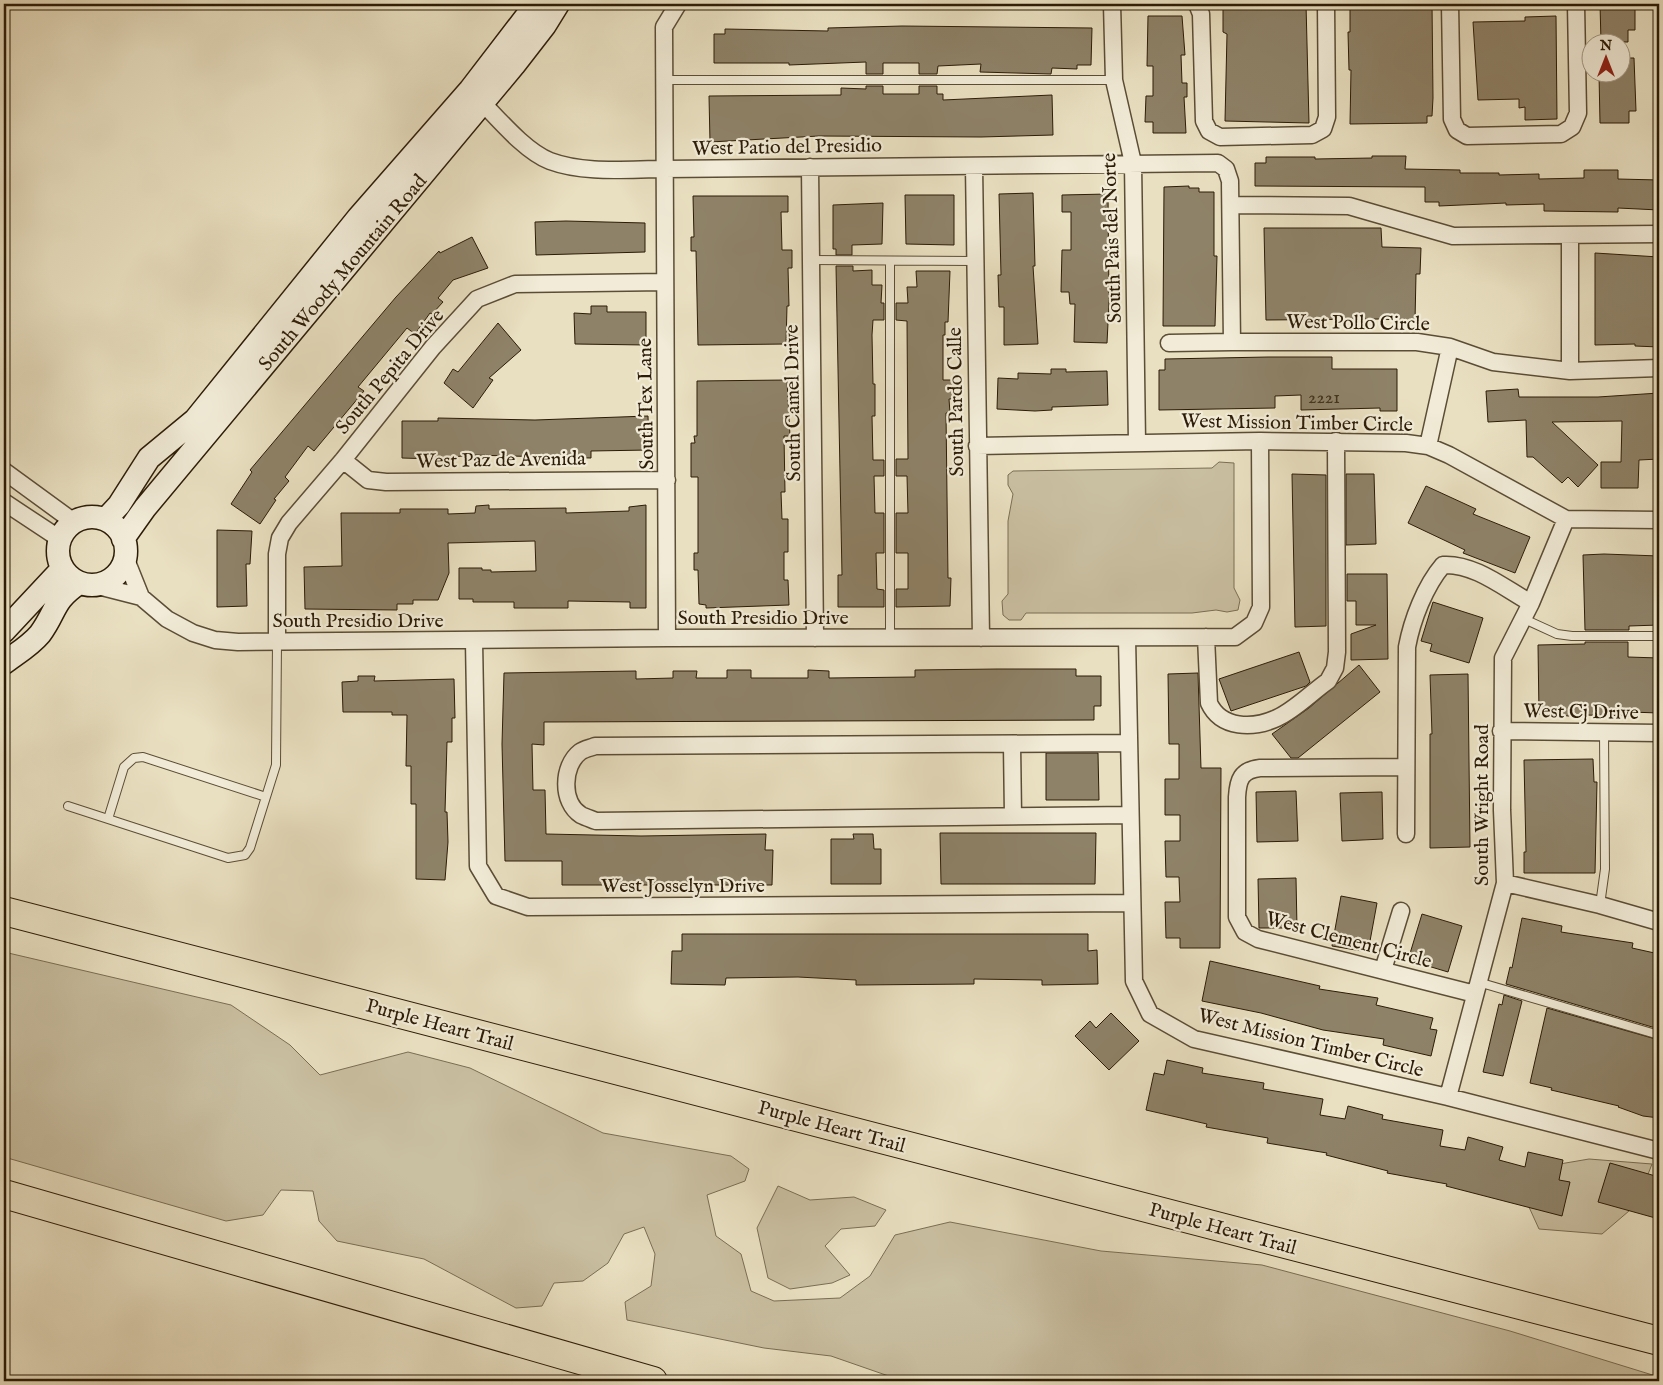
<svg xmlns="http://www.w3.org/2000/svg" width="1663" height="1385" font-family="'IM FELL English',serif">
	<style>
		.green { fill: #c9bfa1; stroke: #7a6e54 }
		.building { fill: #8e8268; stroke: #2c1c07 }
		.lines { fill: none; stroke-linecap: round; stroke-linejoin: round }
		.lane-casing { stroke: #5b4d36; stroke-width: 10 }
		.street-casing { stroke: #5b4d36; stroke-width: 19 }
		.secondary-casing { stroke: #2c1c07; stroke-width: 25 }
		.highway-casing { stroke: #2c1c07; stroke-width: 30 }
		.lane { stroke: #f1ebd7; stroke-width: 8 }
		.street { stroke: #f1ebd7; stroke-width: 16 }
		.secondary { stroke: #f1ebd7; stroke-width: 22 }
		.highway { stroke: #e9e0c1; stroke-width: 28 }
		.labels { text-anchor: middle; stroke-width: 4.5; stroke-linejoin: round; paint-order: stroke }
		.number-label { font-size: 18px; fill: #44361f }
		.street-label { font-size: 20px; fill: #2c1c07; stroke: #f1ebd7 }
	</style>
	<rect width="100%" height="100%" fill="#e9e0c1"/>
	<filter id="stains"><feTurbulence type="fractalNoise" baseFrequency=".004" numOctaves="4"/><feColorMatrix values="0 0 0 0 .2 0 0 0 0 .09 0 0 0 0 .02 0 0 0 .5 -.17"/></filter>
	<radialGradient id="worn" r=".72"><stop offset=".6" stop-color="#630" stop-opacity="0"/><stop offset="1" stop-color="#630" stop-opacity=".3"/></radialGradient>
	<path class="green" d="M1219,462l15,1v125l6,12 -2,10 -11,2 -11,-2 -24,3h-166l-5,7h-12l-6,-5 -1,-14 6,-7v-73l5,-27 -5,-9v-10l5,-4 199,-3z
		M4,952l227,53 59,40 30,30 88,-23 62,16 133,65 128,23 18,13 -4,12 -38,14 9,41 25,18 10,37 23,10 66,-3 30,-22 25,-41 55,-13 151,29 161,14 248,66 149,46v4h-756l-72,-25 -67,-8 -137,-28 -2,-18 26,-16 4,-32 -11,-27 -20,7 -16,29 -25,18 -29,2 -12,23 -26,2 -92,-49 -87,-18 -18,-20 -6,-30 -32,-1 -18,25 -37,6 -222,-64z
		M1589,1159l63,5 -16,41 -34,29 -63,-5 -26,-57z
		M778,1186l32,14 44,-3 32,13 -11,16 -34,3 -16,17 25,29 -18,8 -42,6 -22,-11 -11,-50z"/>
	<path class="building" d="M1223,4h83l3,119 -84,-2 2,-87 -4,-2z
		M1350,4h82l1,94 -1,18h-5v7l-77,1 1,-54h-2l-1,-38h2z
		M1600,4h35v26h-7v12h-27z
		M1148,16h34l3,39h-4l1,28h5v14h-3l2,36h-33v-11h-8l1,-26h7v-30h-6z
		M1556,16l1,103 -32,1v-13l-6,1v-9l-41,1 -5,-78 52,-1v-4z
		M902,26l190,2 -1,37h-14v4l-25,-1 -1,6 -71,-2 1,-8 -43,2 -1,8h-18v-11h-36v11h-17v-12l-77,3v-2h-75v-29h11v-5l103,2v-3z
		M1620,58h14l2,53h-7v12h-29l-1,-49 21,-1z
		M866,86h17v8h36v-8h18v8h6v6l109,-5 1,40 -72,2 -162,-1 -109,6 -1,-46 132,-1v-7l25,1z
		M1372,156h34l-1,13 55,1v3h39v2l40,-1v5l45,-1v-8h34v9l41,1v30l-41,-2v4l-74,-1v-7l-38,1v-2l-67,3v-4h-14v-15l-170,-1v-23h11v-6h49v2l57,-1z
		M1189,186v2h10v4h15v64h3l-2,70h-52l1,-139z
		M1033,193l2,73h-2l5,78 -34,1v-38h-5l-1,-32h3l-2,-81z
		M1108,194l1,109 -2,40 -33,-1 1,-38h-5l-1,-12h-8l1,-42h9v-38h-9v-17z
		M905,195h49v50l-48,-1z
		M693,196h95v16h-7l1,38h10v18h-4l1,38h-2l-1,38 -88,1 -2,-94h-5v-14h3z
		M883,203l-1,41 -30,1v10h-16v-6h-3v-44z
		M566,221l79,2v29l-109,3 -1,-33z
		M1264,228h117l1,19 39,1 -1,26h-4l-1,47 -34,-2 -115,1z
		M472,237l16,31 -35,12 -15,18 5,4 -11,12 -2,-1 -15,21 -8,-6 -49,59 6,4 -50,60 -6,-5 -23,31 4,4 -15,18 2,1 -16,24 -29,-20 21,-32 -2,-2 146,-173 43,-46 1,2z
		M1595,253l64,4v90l-24,-1v-2l-40,1z
		M836,266h17v5l19,-1v15h10l-1,18h3v17h-11l-1,15 1,49h2v32h-3l1,44h11v16h-10l1,37h9v40h-8l1,36 7,1v17h-46v-32h4z
		M916,271h34l-2,51h-3v13h-2v45h10v19h-4l1,14h-4l2,165h3l-1,28 -54,1v-18h12v-36h-12v-40h12l-1,-37h-11v-17h12l-1,-138 -11,-1v-17h12l-1,-16h10z
		M591,306h16v6h39v33l-71,-1 -1,-31 17,1z
		M498,323l23,27 -32,28 4,2 -20,28 -29,-25 9,-14 5,3z
		M1268,357h64v12h65v42h-17v-3l-79,2v-15l-26,1v12l-116,2v-40h6v-11z
		M1051,369h15v3l41,-1 1,34 -56,2v3l-17,1 -38,-2 1,-31 20,1v-6l33,1z
		M787,380l3,56h-6l1,56h-4l1,27h6v33h-4v28h4l1,25 -83,3v-3l-7,-1 -1,-34h-4v-17h4v-76h-7v-34h4l-1,-7h3v-55z
		M1518,389l1,8h79l61,-4v66l-20,1 -1,28h-37v-26h20l1,-41 -70,1 46,43 -20,22 -10,-10 -6,6 -29,-26h-6l-1,-37 -38,2 -2,-31z
		M648,416l1,34 -58,1v7l-120,-3 -36,4 -33,-1v-37h36v-3l97,2z
		M1292,474l34,1v151l-31,1z
		M1346,474h28l2,70 -30,1z
		M1426,486l50,23 -3,5 57,23 -15,36 -52,-20 2,-3 -57,-27z
		M489,505v4l77,-1v5l63,-2v-4l17,-2v103h-16v-6l-62,-1v7h-54v-6h-41v-3h-14v-31h23v2h9v2l45,-1 -1,-30 -87,2 1,30 -11,27h-25v4h-16v6l-92,-1 -1,-42 38,-1 -1,-53h59v-4h48v5l27,-1 1,-7z
		M217,530l35,1 -2,33h-4l1,42 -30,1z
		M1604,554l55,2v69l-30,1v4h-44l-2,-75z
		M1347,574h40l1,85 -37,1v-26l25,-9h-20v-24h-9z
		M1433,602l50,16 -14,45 -39,-12 2,-7 -11,-3z
		M1585,642h43v15l31,1v55l-29,-1v4l-46,-1v2l-45,-3 -1,-69 47,-1z
		M1299,652l11,30 -4,4 -75,25 -12,-32z
		M1359,665l21,27 -82,66h-7l-19,-24 37,-26z
		M997,669h79v7h25v30h-7v14l-550,2v23l-12,-1 1,46h12l1,44 95,2 125,-2 -1,16h8l-1,35h-210v-24h-57l-3,-117 2,-71 132,-2v8l37,-1v-7h24l-1,7h31v-8h24v8h57v-8l21,1v7l86,-1v-7z
		M1198,673l3,95h20l-1,180h-40v-10h-14l-1,-36h15l-1,-25h-13l-1,-36h15v-26h-15v-36h14v-35h-10l-1,-70z
		M1468,674l2,173 -40,1v-114h2l-2,-59z
		M358,676h17l-1,5 80,-2 1,39h-3v24h-5l-2,70h2l1,30 -3,38 -29,-1v-75h-5v-38h-5l1,-51h-15v-3h-49l-1,-30 16,-1z
		M1046,753h52l1,47h-53z
		M1593,759l1,23h3l-2,91h-71v-21h2l-2,-92z
		M1296,791l2,50 -41,1 -1,-50z
		M1382,792l1,47 -41,2 -2,-48z
		M940,833h156l-1,51h-154z
		M853,834h20l1,15h7v35h-50v-45h23z
		M1296,878l1,50h-38l-1,-49z
		M1341,896l36,7 -9,49 -36,-6z
		M1422,914l40,12 -14,46 -40,-12z
		M1522,918l40,8 -1,6 72,11 -1,5 27,6v75l-153,-45 4,-17 2,1z
		M682,934h406v17l9,-1 1,34 -56,1v-5l-68,-1v5l-118,1v-5l-58,-3 -72,1 -1,7 -54,-1 1,-33h10z
		M1210,961l110,25 -1,3 59,9 -2,7 57,13 -3,11 7,1 -6,26 -48,-11 1,-6 -61,-9 -62,-17 -59,-12z
		M1504,995l18,6 -19,75 -20,-4 16,-68 3,1z
		M1547,1008l112,32v78l-16,-2 -25,-9 1,-1 -68,-16 1,-2 -22,-5z
		M1111,1013l28,28 -30,29 -34,-34 15,-15 6,7z
		M1167,1060l36,8 -1,5 62,10 -1,6 60,10 -3,16 25,4 3,-13 35,9 -1,4 61,11 -3,16 25,4 3,-13 35,10 -4,13 26,7 3,-15 35,8 -4,20 11,2 -8,34 -116,-30 1,-2 -60,-11 1,-2 -62,-16 1,-2 -60,-10 1,-5 -62,-11 1,-3 -61,-14 8,-37 10,2z
		M1610,1163l49,14v42l-61,-17z"/>
	<g class="lines">
		<g class="lane-casing">
			<path id="lane" d="M664,80h450
				M811,260l163,1
				M890,261v377
				M1522,618l35,16 15,2h87
				M68,806l160,52 17,-3 5,-7 26,-83 1,-124
				M108,819l16,-52 10,-9 9,-1 123,40
				M1600,905l5,-36 -1,-137
				M1478,982l181,53"/>
		</g>
		<g class="street-casing">
			<path id="street" d="M1112,4l2,76 19,83 4,279
				M1197,4l4,10 3,107 5,10 11,6 92,-2 11,-6 4,-12 -1,-113
				M1450,4l2,115 5,11 10,6 94,-2 11,-7 6,-14 -2,-109
				M475,95c21,21 49,56 75,66 35,13 78,8 115,8l553,-6 8,6 4,12 2,161 -63,1
				M974,166l7,472
				M810,167l5,471
				M1231,205l118,1 104,30 206,-2
				M1232,342h185l33,5 43,15 77,9 89,-3
				M1570,371v-134
				M977,446l283,-5 146,2 22,3 21,9 117,64 93,1
				M1428,446l22,-99
				M343,460l25,20 18,2 281,-2
				M4,471l70,51
				M4,502l56,37
				M125,557l16,40 26,22 26,14 22,7 23,2 429,-4 568,-1 19,-14 7,-16 -1,-166
				M94,585l47,12
				M1206,637l3,66c12,26 44,26 68,15 18,-8 35,-26 51,-37l7,-13 2,-16 -1,-211
				M667,638l-3,-611 14,-23
				M1127,638l7,343 16,33 44,25 254,58 211,54
				M277,641v-87l3,-16 9,-15 54,-63 90,-113 44,-48 38,-15 150,-2
				M474,641l4,225 18,30 32,11 603,-4
				M1501,731l158,2
				M1129,743l-534,3c-5,2 -11,3 -15,6 -18,14 -19,50 1,63 4,2 10,4 15,6l534,-6
				M1012,744l1,72
				M1406,767l-146,1c-19,2 -22,12 -23,29v120l8,15 13,7 217,55
				M1406,834l1,-187c5,-27 18,-61 36,-82 31,-2 61,23 88,38
				M1505,883l95,22 59,17
				M1383,970l18,-59
				M1448,1097l57,-214 -3,-73 1,-152 28,-55 35,-84"/>
		</g>
		<g class="secondary-casing">
			<path id="secondary" d="M58 551a34 34 0 1 1 68 0a34 34 0 1 1-68 0Z
				M106,519l13,-14 30,-47 46,-38 163,-202 112,-128 66,-86
				M123,539l22,-31 369,-443 31,-40 13,-21
				M4,631l58,-62
				M4,663c12,-9 26,-17 36,-29 17,-23 12,-33 39,-51"/>
		</g>
		<g class="highway-casing">
			<path id="highway" d="M4,911l1655,430
				M4,1194l649,187"/>
		</g>
		<use href="#lane" class="lane"/>
		<use href="#street" class="street"/>
		<use href="#secondary" class="secondary"/>
		<use href="#highway" class="highway"/>
	</g>
	<g class="labels">
		<g class="number-label">
			<text x="1324" y="403">2221</text>
		</g>
		<g class="street-label">
			<text transform="translate(787 146) rotate(-1)" y="7">West Patio del Presidio</text>
			<text transform="translate(1111 238) rotate(-92)" y="7">South Pais del Norte</text>
			<text transform="translate(342 272) rotate(-50)" y="7">South Woody Mountain Road</text>
			<text transform="translate(1358 322) rotate(1)" y="7">West Pollo Circle</text>
			<text transform="translate(389 371) rotate(-50)" y="7">South Pepita Drive</text>
			<text transform="translate(955 402) rotate(-91)" y="7">South Pardo Calle</text>
			<text transform="translate(792 403) rotate(-91)" y="7">South Camel Drive</text>
			<text transform="translate(645 404) rotate(-91)" y="7">South Tex Lane</text>
			<text transform="translate(1297 422) rotate(1)" y="7">West Mission Timber Circle</text>
			<text transform="translate(501 459) rotate(-1)" y="7">West Paz de Avenida</text>
			<text x="763" y="624">South Presidio Drive</text>
			<text x="358" y="627">South Presidio Drive</text>
			<text transform="translate(1581 711) rotate(1)" y="7">West Cj Drive</text>
			<text transform="translate(1481 805) rotate(-90)" y="7">South Wright Road</text>
			<text x="683" y="892">West Josselyn Drive</text>
			<text transform="translate(1349 939) rotate(15)" y="7">West Clement Circle</text>
			<text transform="translate(440 1024) rotate(15)" y="7">Purple Heart Trail</text>
			<text transform="translate(1311 1042) rotate(14)" y="7">West Mission Timber Circle</text>
			<text transform="translate(832 1126) rotate(15)" y="7">Purple Heart Trail</text>
			<text transform="translate(1223 1228) rotate(15)" y="7">Purple Heart Trail</text>
		</g>
	</g>
	<rect width="1663" height="1385" fill="none" stroke="#e9e0c1" stroke-width="20"/>
	<rect x="5" y="5" width="1653" height="1375" fill="none" stroke="#2c1c07" stroke-width="2.5"/>
	<rect x="10" y="10" width="1643" height="1365" fill="none" stroke="#2c1c07"/>
	<g transform="translate(1606 58)"><circle r="24" fill="#f1ebd7" stroke="#a29884"/>
	<path d="M0-4L9 19L0 12L-9 19Z" fill="#8f2418"/>
	<text y="-8" font-size="14" font-weight="bold" text-anchor="middle" fill="#2c1c07">N</text>
	</g>
	<rect width="100%" height="100%" filter="url(#stains)"/>
	<rect width="100%" height="100%" fill="url(#worn)"/>
</svg>
